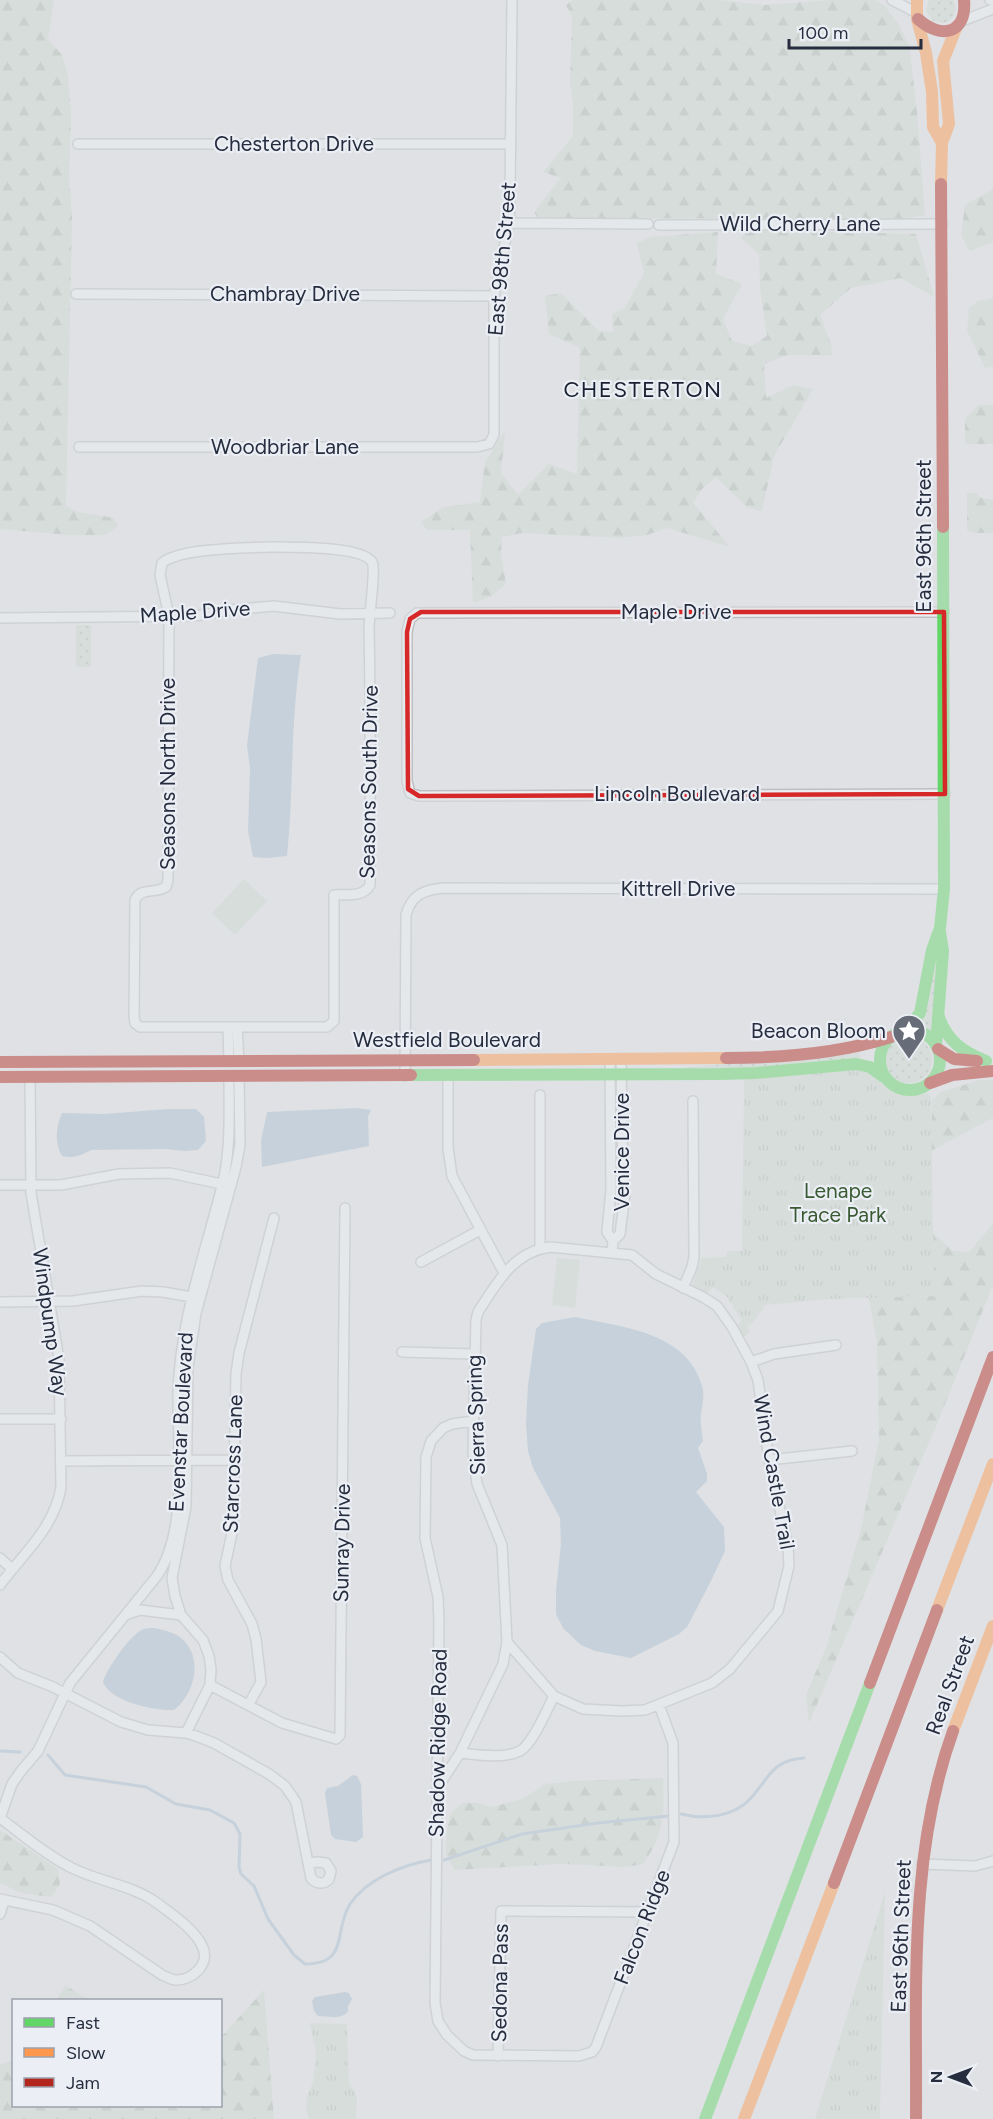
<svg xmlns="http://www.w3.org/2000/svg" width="993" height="2119" font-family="Figtree,sans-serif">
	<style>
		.grass { fill: url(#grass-dots) }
		.forest { fill: url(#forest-firs) }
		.park { fill: url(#park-tufts) }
		.pitch { fill: #ced8cf }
		.water { fill: #abbdd1 }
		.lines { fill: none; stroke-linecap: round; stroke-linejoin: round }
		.stream { stroke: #abbdd1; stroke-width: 3 }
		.street-casing { stroke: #bdbfc2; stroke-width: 12 }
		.street { stroke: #eeeff1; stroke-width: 9 }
		.fast { stroke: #63d668; stroke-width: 12 }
		.slow { stroke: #ff974d; stroke-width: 12 }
		.jam { stroke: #b3261e; stroke-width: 12 }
		.marked { fill: none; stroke: #d62828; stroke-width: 4.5; stroke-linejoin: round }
		.labels { text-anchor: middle; stroke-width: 4.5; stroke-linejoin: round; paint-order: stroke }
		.street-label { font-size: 21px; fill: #252d3e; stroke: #ebeff5 }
		.poi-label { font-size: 21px; fill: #252d3e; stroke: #ebeff5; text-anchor: end }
		.park-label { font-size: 21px; fill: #395a32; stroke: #ebeff5 }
		.neighbourhood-label { font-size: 22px; letter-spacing: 1.5px; fill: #181f2e; stroke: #ebeff5 }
	</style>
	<defs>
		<pattern id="grass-dots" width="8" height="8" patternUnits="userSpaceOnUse" patternTransform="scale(1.5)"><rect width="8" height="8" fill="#ced8cf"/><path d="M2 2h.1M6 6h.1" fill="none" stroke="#b1bab3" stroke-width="1.8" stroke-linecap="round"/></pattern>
		<pattern id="forest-firs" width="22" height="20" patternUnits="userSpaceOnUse" patternTransform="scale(1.5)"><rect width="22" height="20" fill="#ced8cf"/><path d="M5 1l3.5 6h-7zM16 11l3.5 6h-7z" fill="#b1bab3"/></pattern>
		<pattern id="park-tufts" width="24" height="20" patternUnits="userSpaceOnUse" patternTransform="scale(1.5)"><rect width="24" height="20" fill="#ced8cf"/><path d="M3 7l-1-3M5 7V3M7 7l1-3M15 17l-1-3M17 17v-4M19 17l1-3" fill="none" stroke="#b1bab3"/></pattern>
	</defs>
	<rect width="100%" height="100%" fill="#dfe1e4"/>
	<path class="grass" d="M929,0h24c5,10 2,19 -9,23l-11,-2 -7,-11z
		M76,625h15v42h-15z
		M937,950l-5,81 -2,1 -13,-6z
		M886 1060a23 23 0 1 1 46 0a23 23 0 1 1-46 0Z
		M859,1052l1,8 -89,9h-102z"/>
	<path class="forest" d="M0,0h54l-6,39 14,16 6,21 3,39 -2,62 3,39 -6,290 12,6 36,6 4,8 -13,9h-35l-70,-6z
		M573,0h146l46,5 65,-5h45l9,5 15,20 10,20 8,66 8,104 -23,4 -364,-1 -4,-6 27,-34 -18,-6 30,-36v-34l-3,-18 2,-67 -6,-12z
		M993,189v53l-23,9 -9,-16 4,-30z
		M748,230l168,4 18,63 -33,-19 -50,10 -31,27 11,29 1,11h-45l-23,9 2,34 27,-13 20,4 -39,67 -12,55 -14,-3 -32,-31 -13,11 -10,15 37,44 -63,-19 -20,7 -26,3 -99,-5 -20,4 -1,16 5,31 -16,13 -17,6 -3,-73h-43l-6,-8 23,-15 36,-5 5,-40 20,-31 -4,42 17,22 31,-31 28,10 3,-126 -31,-14 -4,-38 16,-3 38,38 14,1 -1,-18 13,-6 19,-35 -7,-30 14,-6 67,-5 -2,42 26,10 -19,35 9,22 20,5 15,-10 -7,-48 -1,-34 -18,-16z
		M993,298v68l-8,2 -18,-37 2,-23 9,-7z
		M979,405h14v39h-28v-25z
		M967,493h9l3,4 14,3v33h-20l-6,-3z
		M979,1080h14v38l-62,33 1,-51 9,-8z
		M993,1224v61l-54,134 -130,304 -3,-28 20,-47 35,-119 18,-89 -2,-97 -8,-45 65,-2 -1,-63 20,18 16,1z
		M663,1778c1,37 2,55 -20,86l-17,3 -65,-3 -107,6 -8,-17 1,-23 4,-17 12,-10h13l16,4 31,-8 22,-15 26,-3z
		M0,1830l58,39 2,15 -9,13 -29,-4 -22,-10z
		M65,1985l24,15h-32z
		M264,1990l10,129h-274v-54l13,-5 1,46h206l1,-71 3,-1z"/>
	<path class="park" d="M866,1069c11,9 22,22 36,25 10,2 20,-4 29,2l3,200 -105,3 -64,6 -12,18 -5,2 1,8 -6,4 -7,-11 6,-5 -15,-24 -14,-10 -6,6 -10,-4 -4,-6 8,-25 25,-1 1,-6h15l2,-172z
		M885,1892l-5,227h-65z
		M310,2023l37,1 2,58 8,15 -1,22h-47l-3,-10 1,-12 6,-15 3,-29z"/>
	<path class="pitch" d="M244,879l23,22 -32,34 -23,-22z
		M557,1258l23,2 -5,48 -23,-3z"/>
	<path class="water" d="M273,654l28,1c-11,67 -7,134 -14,201l-20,2 -14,-1 -5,-26 2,-63 -3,-23 11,-87z
		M357,1108l14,2 -3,6 1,30 -107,21 -1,-26 6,-29z
		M169,1109h27l8,8 2,24 -8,9 -14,1 -19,-2 -74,1c-9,5 -19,9 -29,6 -8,-13 -6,-30 0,-43l42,1z
		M575,1317c47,10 112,15 127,69 3,9 0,19 -1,28 -1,9 1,18 2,27l-5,7 9,26v7l-11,11 28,35 1,24 -13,28 -25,48 -8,7 -48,24 -36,-7 -14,-6 -18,-17 -7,-14v-23l5,-47 -1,-26 -27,-50 -5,-17 -2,-27 2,-39 8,-56 6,-6z
		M154,1628c9,2 20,4 27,10 23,19 14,56 -7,72 -19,1 -63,-8 -71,-28 3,-12 26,-45 37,-51 4,-3 10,-3 14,-3z
		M353,1775l4,1 4,8 2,53 -7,5 -21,-3 -4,-4 -6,-42 2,-5 11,-2z
		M345,1992l4,1 3,6 -4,7v6c-9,8 -18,4 -30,4l-4,-5 -2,-10 3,-4z"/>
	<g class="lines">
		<path class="stream" d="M0,1751l20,1
			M48,1755l17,20 81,12 30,17 34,6 24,13 6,11 -1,33 2,7 13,12 14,33 26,36 11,9c45,0 28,-33 45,-60 17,-25 52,-39 81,-44
			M681,1814c24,6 53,3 70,-16 18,-20 21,-38 53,-40
			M444,1860l78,-26 76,-11 71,-7"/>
		<g class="street-casing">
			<path id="street" d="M892,0l25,13
				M990,0h3
				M962,21l31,-12
				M78,144h433
				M509,223l139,1
				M659,225l283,-1
				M76,294l418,2
				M79,447h398l12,-3 5,-9v-139l15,-73 1,-27 2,-196
				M270,547c19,0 92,-1 102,15 4,7 -3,54 -3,67 2,86 1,171 1,256 -7,13 -24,9 -36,10v126l-7,6h-187l-5,-4 -1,-7 1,-116c6,-13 20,-6 31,-13l2,-7 1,-264 -9,-41 2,-12c18,-15 82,-15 108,-16z
				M944,612l-527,1 -7,6 -3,13v149l3,12 9,3 526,-2
				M0,618l195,-2 35,-6 44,-4 66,8 50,-1
				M228,1027l1,34
				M237,1027l2,34
				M610,1060l1,130 -4,42 6,9
				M448,1075v73l4,28 52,97
				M405,1076l1,-161c5,-20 18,-25 37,-27l501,1
				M540,1095v153
				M0,1185h61l58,-11 51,-1 56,12
				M550,1247l82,8 24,19 47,23 14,9 15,21 19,35 7,18 11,80 19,86 1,20 -11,45 -48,58 -18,14 -67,27 -23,1 -39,-2 -29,-13 -47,-54 -5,-97 -25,-61 -4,-32 3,-132 2,-8c19,-29 35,-60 72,-65z
				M612,1252l1,-11 7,-7 5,-39 -3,-59 -1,-76
				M421,1262l59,-32
				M683,1288l9,-21 2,-10 -1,-156
				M0,1302l73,-1 69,-10 21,1 34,6
				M402,1352l72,2
				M751,1362l23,-8 62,-9
				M0,1419h61
				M473,1421l-21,3 -9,4 -12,13 -5,16 -1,81 13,59 1,24 -4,382 3,18 9,14 17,16 9,4 106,1 13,-4 4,-5 78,-205 -1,-99 -14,-38
				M769,1460l83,-9
				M61,1461l173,-1
				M0,1558l12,11
				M0,1585c23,-31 55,-58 61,-98l-2,-128 -28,-166 -1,-116
				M128,1614l12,-4 41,5
				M0,1657l18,16 35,14 68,35 27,8 38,3 10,3 18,7 55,31 16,12 11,16 15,76c5,6 13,7 18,1l2,-8 -5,-8 -8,-1 -10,1
				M210,1685l72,38 54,16 4,-4 5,-527
				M249,1704l12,-22 -5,-43 -4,-15 -24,-44 -3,-14 8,-38 3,-154 3,-21 35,-135
				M186,1733l24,-48 1,-16 -2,-13 -6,-16 -22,-25 -6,-19 -3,-18 14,-72 2,-139 8,-54 40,-146 4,-22 -1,-68
				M460,1753c18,2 44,6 60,-2 13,-7 27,-42 34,-55
				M438,1787l22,-34 43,-89 4,-22
				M0,1818l12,-34 9,-13 17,-20 32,-68 87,-107c32,-47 20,-130 21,-184 2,-71 27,-138 44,-206 9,-35 7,-73 7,-109
				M0,1818c23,17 46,37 72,50 28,14 60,17 85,35 15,11 39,27 46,45 7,17 -12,33 -28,32 -5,-1 -10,-4 -13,-5l-72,-49 -37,-16 -53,-11
				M922,1864l53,2 18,-5
				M0,1914l4,-13
				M498,2056l3,-145 147,1"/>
		</g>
		<use href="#street" class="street"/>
		<path class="fast" d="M939,1017c8,24 24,35 47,44
			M880 1060a30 30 0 1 1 60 0a30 30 0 1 1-60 0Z
			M898,1032l12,-7 10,-12 12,-63 8,-22 4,-39 -1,-362
			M936,1046l7,-95 -3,-19
			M411,1075l310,-1 35,-1 100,-9 14,3 17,12
			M705,2119l165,-436"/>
		<path class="slow" d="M917,0v19l9,34 6,39 1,35 9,16
			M941,184l1,-41 7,-19 -6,-63 14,-35
			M474,1060l252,-2
			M937,1610l56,-146
			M953,1731l40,-105
			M744,2119l90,-236"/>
		<path class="jam" d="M918,19c23,21 49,15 46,-19
			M941,184l2,343
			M938,1049l16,10 23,2
			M726,1058c55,0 112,-4 165,-21
			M0,1062l474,-2
			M0,1077l411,-2
			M930,1083l22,-8 41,-4
			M870,1683l123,-326
			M834,1883l103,-273
			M916,2119c1,-130 -8,-263 37,-388"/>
	</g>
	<path d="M0 0H993V2119H0ZM421,612h523l1,182 -526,2 -11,-7 -1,-157 3,-13z" fill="#dfe1e4" fill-opacity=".55" fill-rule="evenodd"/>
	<path class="marked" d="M421,612h523l1,182 -526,2 -11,-7 -1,-157 3,-13z"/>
	<defs>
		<g id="sight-pin" transform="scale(1.725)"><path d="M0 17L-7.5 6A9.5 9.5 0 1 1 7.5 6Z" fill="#666c78" stroke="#ebeff5"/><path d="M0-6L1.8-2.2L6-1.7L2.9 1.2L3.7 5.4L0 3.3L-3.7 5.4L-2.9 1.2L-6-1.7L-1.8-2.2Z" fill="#fff"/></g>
	</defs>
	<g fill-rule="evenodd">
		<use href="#sight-pin" x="909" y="1031"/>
	</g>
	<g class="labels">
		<g class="street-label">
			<text x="294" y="151">Chesterton Drive</text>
			<text x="800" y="231">Wild Cherry Lane</text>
			<text transform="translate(502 259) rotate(-85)" y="7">East 98th Street</text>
			<text x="285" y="301">Chambray Drive</text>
			<text x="285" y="454">Woodbriar Lane</text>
			<text transform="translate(924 536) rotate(-90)" y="7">East 96th Street</text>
			<text transform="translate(195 612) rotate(-4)" y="7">Maple Drive</text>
			<text x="676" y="619">Maple Drive</text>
			<text transform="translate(168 774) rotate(-90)" y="7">Seasons North Drive</text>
			<text transform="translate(369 782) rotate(-89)" y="7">Seasons South Drive</text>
			<text x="677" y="801">Lincoln Boulevard</text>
			<text x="678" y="896">Kittrell Drive</text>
			<text x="447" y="1047">Westfield Boulevard</text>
			<text transform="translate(622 1152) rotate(-90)" y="7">Venice Drive</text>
			<text transform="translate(50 1322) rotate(82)" y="7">Windpump Way</text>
			<text transform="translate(476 1415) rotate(-92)" y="7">Sierra Spring</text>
			<text transform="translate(181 1422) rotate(-87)" y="7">Evenstar Boulevard</text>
			<text transform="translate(233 1464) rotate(-88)" y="7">Starcross Lane</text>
			<text transform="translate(774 1472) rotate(80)" y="7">Wind Castle Trail</text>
			<text transform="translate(342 1543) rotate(-89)" y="7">Sunray Drive</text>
			<text transform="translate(950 1685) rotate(-70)" y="7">Real Street</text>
			<text transform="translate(438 1743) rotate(-89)" y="7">Shadow Ridge Road</text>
			<text transform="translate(642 1927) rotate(-69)" y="7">Falcon Ridge</text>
			<text transform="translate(901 1936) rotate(-88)" y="7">East 96th Street</text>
			<text transform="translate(500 1983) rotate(-89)" y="7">Sedona Pass</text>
		</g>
		<g class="poi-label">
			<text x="886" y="1038">Beacon Bloom</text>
		</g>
		<g class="park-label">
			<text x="838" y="1198">Lenape<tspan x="838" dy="24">Trace Park</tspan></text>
		</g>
		<g class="neighbourhood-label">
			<text x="643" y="397">CHESTERTON</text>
		</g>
	</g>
	<rect x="12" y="1999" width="210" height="108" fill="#ebeff5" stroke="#9ca1ac" stroke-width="1.5"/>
	<rect x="24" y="2018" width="30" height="9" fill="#63d668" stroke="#9ca1ac" stroke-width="1.5"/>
	<text x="66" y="2029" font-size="18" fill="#252d3e">Fast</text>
	<rect x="24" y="2048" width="30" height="9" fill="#ff974d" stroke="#9ca1ac" stroke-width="1.5"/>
	<text x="66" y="2059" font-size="18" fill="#252d3e">Slow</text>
	<rect x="24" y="2078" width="30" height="9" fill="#b3261e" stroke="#9ca1ac" stroke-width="1.5"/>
	<text x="66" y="2089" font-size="18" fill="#252d3e">Jam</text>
	<g transform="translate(951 2077) rotate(270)" stroke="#ebeff5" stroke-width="4.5" paint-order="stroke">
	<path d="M0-4.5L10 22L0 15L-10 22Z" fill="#252d3e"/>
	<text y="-9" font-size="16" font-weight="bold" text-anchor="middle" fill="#252d3e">N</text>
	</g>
	<path d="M789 39v9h132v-9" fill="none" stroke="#252d3e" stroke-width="3"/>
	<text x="798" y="39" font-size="18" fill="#252d3e" stroke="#ebeff5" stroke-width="4.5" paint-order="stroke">100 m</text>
</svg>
